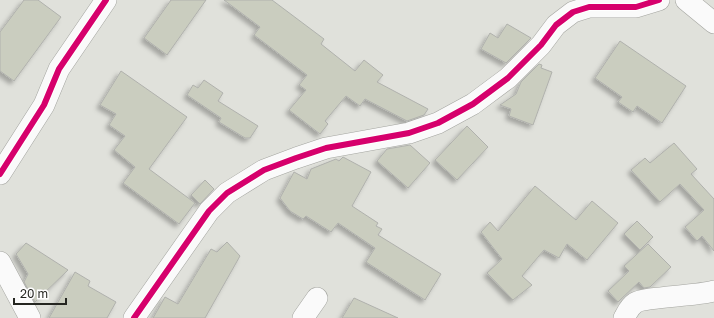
<svg xmlns="http://www.w3.org/2000/svg" width="714" height="318" font-family="'Golos Text',sans-serif">
	<style>
		.building { fill: #cacdbf; stroke: #b0b1ad; filter: url(#shadow) }
		.lines { fill: none; stroke-linecap: round; stroke-linejoin: round }
		.minor-casing { stroke: #a4a5a0; stroke-width: 22 }
		.minor { stroke: #fafafa; stroke-width: 21 }
		.cycleway-casing { stroke: #fff; stroke-width: 8 }
		.cycleway { stroke: #d6006c; stroke-width: 6 }
	</style>
	<defs>
		<filter id="shadow"><feDropShadow dx="-3.5" dy="3.5" stdDeviation="2" flood-color="#0004"/></filter>
	</defs>
	<rect width="100%" height="100%" fill="#e0e1db"/>
	<path class="building" d="M24,0h14l23,17 -47,64 -14,-10v-39z
		M171,0h35l-39,55 -23,-17z
		M224,0h48l52,39 -3,5 34,27 9,-11 19,15 -6,7 51,27 -4,6 -17,6 -42,-22 -5,7 -14,-10 -21,25 3,3 -8,10 -31,-24 17,-20 -7,-5 8,-10 -53,-40 6,-8z
		M507,24l24,14 -25,25 -25,-14 9,-16 8,5z
		M620,41l66,45 -24,37 -25,-17 -4,6 -15,-10 4,-5 -27,-19z
		M539,64l3,1 -1,3 11,4 -19,53 -24,-9 2,-7 -11,-4 16,-11 5,-12z
		M121,71l66,46 -38,52 46,34 -16,21 -56,-41 12,-16 -21,-17 11,-14 -16,-11 7,-11 -16,-9z
		M204,80l19,13 -5,8 40,25 -8,12h-5l-26,-16 2,-4 -34,-23 6,-10 5,3z
		M467,126l21,21 -31,33 -22,-20z
		M674,143l23,26 -6,5 23,25v52l-12,-15 -5,5 -12,-14 19,-17 -24,-26 -20,18 -29,-32 14,-12 5,5z
		M410,145l20,18 -22,25 -31,-27 10,-12z
		M343,157l28,15 -19,34 26,17 -2,3 6,3 -4,6 63,39 -16,26 -59,-38 9,-14 -37,-25 -7,9 -25,-16 -3,3 -13,-8 -10,-13 14,-26 13,7 4,-10 25,-10 3,2z
		M205,180l9,9 -14,15 -9,-9z
		M535,186l41,34 16,-19 26,22 -31,37 -20,-16 -8,14 -15,-8 -22,26 10,9 -19,15 -26,-27 15,-14 -21,-27 9,-10 8,9z
		M637,221l16,16 -13,13 -16,-16z
		M227,242l13,14 -35,62h-52l12,-21 13,7 33,-55 6,3z
		M26,243l42,27 -33,32 -11,-20 4,-8 -12,-20z
		M648,244l23,23 -21,20 -6,1 -5,-6 -21,20 -10,-11 21,-20 -5,-5z
		M75,272l15,9 -2,5 28,16 -9,16h-58z
		M354,298l44,20h-56z"/>
	<g class="lines">
		<g class="minor-casing">
			<path id="minor" d="M686,0l28,23
				M0,174l44,-69 15,-36 47,-69
				M0,262l30,56
				M134,318l75,-107 18,-18 37,-23 32,-12 30,-10 83,-15 29,-10 35,-19 35,-26 33,-33 15,-20 17,-13 16,-5h47l23,-7
				M303,318l14,-20
				M624,318c3,-5 5,-11 11,-15 8,-6 63,-7 79,-12"/>
		</g>
		<use href="#minor" class="minor"/>
		<g class="cycleway-casing">
			<path id="cycleway" d="M0,174l44,-69 15,-36 47,-69
				M134,318l75,-107 18,-18 37,-23 32,-12 30,-10 83,-15 29,-10 35,-19 35,-26 33,-33 15,-20 17,-13 16,-5h47l23,-7"/>
		</g>
		<use href="#cycleway" class="cycleway"/>
	</g>
	<path d="M14 298v6h52v-6" fill="none" stroke="#252621" stroke-width="2"/>
	<text x="20" y="298" font-size="12" fill="#252621" stroke="#ffffff" stroke-width="3" paint-order="stroke">20 m</text>
</svg>
